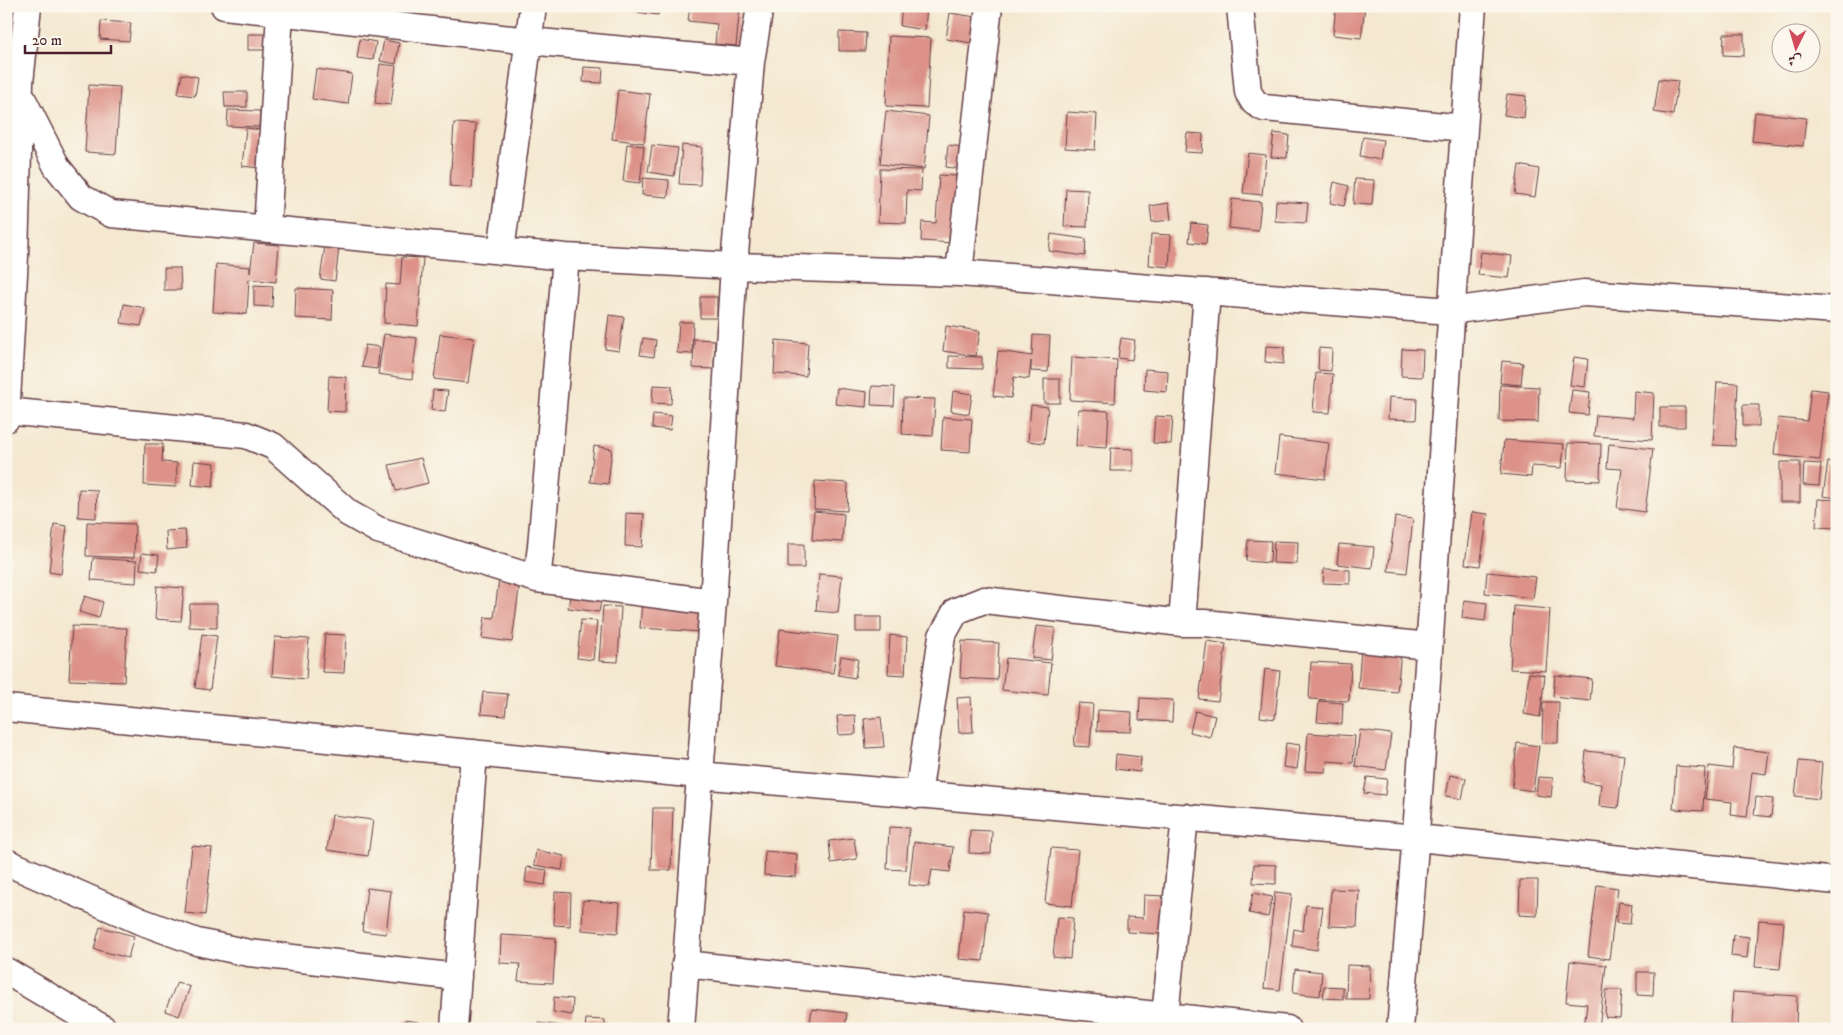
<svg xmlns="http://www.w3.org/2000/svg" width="1843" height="1035" font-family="'IM FELL DW Pica',Amiri,serif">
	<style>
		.building { fill: #dc9288 }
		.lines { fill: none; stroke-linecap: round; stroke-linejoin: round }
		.minor-casing { stroke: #643d44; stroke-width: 29 }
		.minor { stroke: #fff; stroke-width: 26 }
	</style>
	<rect width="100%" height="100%" fill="#fbf7ec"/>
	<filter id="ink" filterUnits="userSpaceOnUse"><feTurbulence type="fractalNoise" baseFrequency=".02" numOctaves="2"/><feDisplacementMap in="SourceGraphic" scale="10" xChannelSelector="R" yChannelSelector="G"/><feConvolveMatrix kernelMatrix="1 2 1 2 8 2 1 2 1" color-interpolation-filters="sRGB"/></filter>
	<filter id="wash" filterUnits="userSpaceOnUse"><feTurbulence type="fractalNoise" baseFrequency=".0096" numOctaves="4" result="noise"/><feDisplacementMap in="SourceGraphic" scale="20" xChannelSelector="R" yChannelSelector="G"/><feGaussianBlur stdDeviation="1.12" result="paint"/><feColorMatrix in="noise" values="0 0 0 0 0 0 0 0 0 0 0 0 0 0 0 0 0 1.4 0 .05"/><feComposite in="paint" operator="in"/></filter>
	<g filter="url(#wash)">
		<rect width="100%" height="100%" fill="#f4e8d0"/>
		<g id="blocks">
			<path class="building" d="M622,6h38l-2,9 -37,-5z
				M690,6h50l-4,40 -21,-2 2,-20 -29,-3z
				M902,6h25l-2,24 -25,-4z
				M1336,6h29l-4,32 -28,-3z
				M950,13l26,4 -4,26 -26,-4z
				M101,21l30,2 -2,18 -29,-2z
				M839,32l27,1 -1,18h-26z
				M248,34h19l-1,16h-18z
				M1724,34h20v22l-21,-1z
				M889,36l42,2 -4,70 -41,-2z
				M360,39l16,3 -3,18 -16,-2z
				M384,40l15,3 -3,21 -16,-3z
				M380,64l16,2 -5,39 -16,-2z
				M584,67l19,1 -1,15 -19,-1z
				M316,69l36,5 -4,30 -36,-5z
				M182,74l16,3 -3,19 -17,-2z
				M1659,79l19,2 -5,34 -19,-3z
				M89,85l31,2 -4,67 -31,-2z
				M618,90l32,4 -6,49 -32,-4z
				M224,92h23v15h-22z
				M1507,94l19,2 -2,22 -20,-3z
				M228,110l32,1 -1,16 -32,-1z
				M886,111l43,5 -5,53 -44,-5z
				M1067,112l30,2 -2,36 -30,-2z
				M1755,112l51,6 -3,28 -51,-5z
				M454,123l22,1 -4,64 -22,-2z
				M246,128l16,2 -3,38 -17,-2z
				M1187,133l16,1 -1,19 -17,-1z
				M1274,133l15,2 -2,23 -16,-1z
				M1363,137l20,3 -3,20 -20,-4z
				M627,144l17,2 -4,37 -17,-2z
				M652,145l26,3 -4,28 -26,-4z
				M682,145l20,2 -2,38 -21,-1z
				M948,145l15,2 -2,22 -15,-2z
				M1248,153l18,2 -4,40 -19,-2z
				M1519,165l20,4 -4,28 -20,-3z
				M880,169l42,1 -1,21 -14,-1 -1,33 -28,-1z
				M939,175l18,1 -4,67 -32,-2 1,-19 14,1z
				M643,178l26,2 -1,17 -26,-2z
				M1355,179l19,1 -2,25 -19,-1z
				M1334,182l15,4 -5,20 -14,-3z
				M1066,189l22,1 -1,37 -23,-1z
				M1232,199l29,3 -3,29 -29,-3z
				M1276,201l32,2 -2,20 -31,-2z
				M1169,203l2,17 -19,2 -2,-16z
				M1191,223l17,2 -2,19 -17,-2z
				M1051,234l35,5 -1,17 -36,-5z
				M1151,234l20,1 -2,32 -20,-2z
				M254,243l25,2 -3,37 -27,-3 -2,35 -34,-2 3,-48 34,3v6z
				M325,246l14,2 -4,33 -15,-2z
				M1481,252l31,4 -3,22 -31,-3z
				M402,257l21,1 -5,68 -34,-3 2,-39 14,1z
				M164,268h16l1,22h-17z
				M254,285l19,1 -1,21 -18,-1z
				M296,288l37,2 -1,30 -37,-2z
				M700,297h17v21h-17z
				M124,304l21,4 -4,18 -20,-3z
				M609,315l15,2 -5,34 -14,-2z
				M679,322h14l-1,32 -15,-1z
				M946,326l34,5 -4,25 -33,-5z
				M384,334l33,4 -5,41 -34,-5z
				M440,334l34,4 -6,45 -34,-4z
				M1033,335l17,1 -2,36 -17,-1v-10l-2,18 -15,-2 -3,21 -18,-2 5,-45 34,5z
				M643,338l13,2 -2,17 -14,-2z
				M1121,338l14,2 -3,20 -14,-2z
				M694,339l21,1 -1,29 -21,-1z
				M776,340l32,3 -2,33 -32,-2z
				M365,345l15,2 -3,22 -15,-2z
				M1266,346l18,1 -1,17 -18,-2z
				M1319,348l13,1 -1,22 -13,-1z
				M1402,349l21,1 -1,27 -21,-1z
				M949,356l33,1v12l-33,-1z
				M1072,357l45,3 -2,43 -45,-3z
				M1574,357l14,2 -3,28 -15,-2z
				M1502,361l21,2 -2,22 -21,-2z
				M1145,369l23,2 -1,21 -23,-2z
				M1316,373l17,1 -3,39 -17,-1z
				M329,376l17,1 -1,35 -18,-1z
				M1044,379h16v24h-16z
				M1717,382l21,1 -3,63 -22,-1z
				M653,385l19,1 -1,18 -19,-1z
				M1500,385l39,2 -1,35 -39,-1z
				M872,386l23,1 -1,19 -23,-1z
				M837,388l30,4 -1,15 -31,-3z
				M1811,389l17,2 -8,69 -46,-5 4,-37 29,3z
				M433,390l15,1 -3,21 -14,-2z
				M1572,390l18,2 -2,23 -19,-2z
				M953,391l19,3 -3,20 -18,-3z
				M1634,391l20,2 -2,47 -58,-4 2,-21 37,3z
				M1389,397l28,2 -1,21 -28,-1z
				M903,398l32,1 -2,37 -31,-2z
				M1031,405l17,2 -4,36 -16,-2z
				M1743,405h16v21h-16z
				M1660,407h25v20h-25z
				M1078,409l31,2 -2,37 -31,-2z
				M653,414l19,2 -2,14 -18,-2z
				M1155,416l18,1 -2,27 -18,-1z
				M943,417l29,2 -2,33 -29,-2z
				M1279,437l50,6 -4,36 -50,-6z
				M1504,440l60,4 -2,24 -30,-2 -1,11 -30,-3z
				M1568,443l33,1 -1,37 -33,-1z
				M145,444h18l-1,18 15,1 -1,24 -32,-2z
				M1609,444l44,5 -8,63 -28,-4 5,-39 -15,-1z
				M594,446l18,3 -4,35 -18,-2z
				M1111,448l22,1v22h-23z
				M421,458l7,25 -32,8 -7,-26z
				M194,461l21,2 -2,24 -21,-2z
				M1780,462h20v40h-20z
				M1828,462l9,1v35l-14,-2z
				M1804,463l17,1 -2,22 -16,-1z
				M815,481l33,2 -1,28 -33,-2z
				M79,489l18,1 -1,28 -18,-1z
				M1818,499l19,1v28l-21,-1z
				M814,511l30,3 -2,28 -30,-2z
				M1472,512l16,2 -8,52 -15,-2z
				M626,513l18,1 -2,33 -17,-1z
				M1395,517l18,2 -6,54 -19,-2z
				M87,522l48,2 -1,34 -48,-2z
				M54,524l13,2 -6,48 -12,-2z
				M185,530l2,18 -20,2 -1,-19z
				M1248,540l23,1 -1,22 -24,-2z
				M1274,541l24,1 -1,22 -24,-1z
				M788,544h16v24h-16z
				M1339,544l35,3 -2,21 -35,-4z
				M142,553l17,2 -2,16 -17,-2z
				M93,558l44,3 -1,22 -45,-3z
				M1324,569l26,1v14l-27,-1z
				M1487,572l49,5 -3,21 -48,-5z
				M819,574l23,2 -4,37 -22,-2z
				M499,579l21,2 -8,61 -30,-4 3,-21 9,1z
				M157,586l27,2 -3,33 -26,-2z
				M571,591l31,4 -3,17 -31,-4z
				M85,596l18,6 -4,16 -20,-6z
				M642,599l61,5 -2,28 -61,-4z
				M1464,600l23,3 -2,18 -23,-3z
				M190,604h27v24l-28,-1z
				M603,606l18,1 -3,55 -19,-1z
				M1514,606l36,3 -4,62 -36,-2z
				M856,617h25v15h-25z
				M581,620l16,1 -4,39 -16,-2z
				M72,626l55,2 -3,54 -55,-2z
				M1036,626l19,2 -4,32 -19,-2z
				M780,629l58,7 -5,37 -58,-7z
				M202,634l15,2 -7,54 -15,-2z
				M325,634l21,1 -2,38 -22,-1z
				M890,635l17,2 -2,38 -17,-1z
				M275,637l34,2 -3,40 -34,-3z
				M962,641l37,2 -2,37 -37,-2z
				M1207,641l19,3 -8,57 -19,-2z
				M1361,649l40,3 -4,40 -39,-4z
				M841,656l17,3 -3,19 -17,-3z
				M1006,658l45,5 -3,32 -46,-5z
				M1311,662l40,2 -2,37 -40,-2z
				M1265,669l15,2 -5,48 -15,-2z
				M1529,673l16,2 -5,42 -16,-3z
				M1555,675l37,4 -2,22 -37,-4z
				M483,692l25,2 -3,22 -24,-2z
				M971,697l2,35 -14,1 -2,-35z
				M1140,698l33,2 -1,22 -33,-2z
				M1319,701l24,2 -1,21 -25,-2z
				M1543,702h16l-1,41h-16z
				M1078,703l15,1 -3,43 -16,-1z
				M1098,710l34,2 -1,20 -34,-1z
				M1195,711l20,5 -5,21 -20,-5z
				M855,715l1,19 -17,1 -2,-19z
				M881,717l3,30 -18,1 -2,-29z
				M1360,730l31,4 -5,36 -31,-4z
				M1308,733l47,3 -2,27 -26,-2 -1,11 -21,-1z
				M1286,743l14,2 -3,24 -14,-2z
				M1517,743l22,3 -6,45 -21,-3z
				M1734,748l35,4 -3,22 -14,-2 -5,45 -16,-2 1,-13 -27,-3 4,-33 23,3z
				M1586,751l38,4 -6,53 -19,-2 2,-22 -18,-2z
				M1116,754l25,3 -1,15 -25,-3z
				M1799,761l23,2 -3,36 -24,-3z
				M1676,766l29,2 -2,43 -30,-2z
				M1450,775l16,3 -4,21 -16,-3z
				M1367,777l20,2 -2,16 -21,-2z
				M1538,777l15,1 -2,19 -15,-2z
				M1756,797l17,2 -2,18 -17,-2z
				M653,808h20l-2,62h-20z
				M332,815l41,5 -5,36 -41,-6z
				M889,827l20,1 -3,42 -19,-1z
				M970,830l22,1 -1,23 -22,-1z
				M854,838l3,21 -26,4 -2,-22z
				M914,842l39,5 -3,25 -18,-2 -3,17 -20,-2z
				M192,846l20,2 -7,67 -20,-2z
				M1051,848l27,2 -6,56 -27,-3z
				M536,850l28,6 -2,14 -28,-5z
				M765,851l32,3 -1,23 -32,-2z
				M1254,864l22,1v19l-23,-1z
				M527,867l20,3 -2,15 -20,-3z
				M1520,880h18l-1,36 -18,-1z
				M1597,885l21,3 -9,71 -21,-3z
				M367,888l24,3 -5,43 -24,-3z
				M1331,889l28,1 -2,37 -28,-1z
				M555,892l16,1 -1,33 -16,-1z
				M1275,892l17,2 -12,96 -16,-2z
				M1253,893l19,4 -4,20 -19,-4z
				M1144,895l19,1 -2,38 -34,-2v-15l16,1z
				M583,900l37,3 -2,30 -36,-3z
				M1619,902l13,2 -2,20 -14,-1z
				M1306,905l17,2 -6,43 -25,-4 2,-17 9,2z
				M964,909l24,3 -5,49 -24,-2z
				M1057,917l16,1 -3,41 -17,-2z
				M1759,920l25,2 -4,47 -25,-2z
				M100,927l34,9 -6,22 -34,-9z
				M501,935l55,3 -3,45 -35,-2 2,-17 -20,-1z
				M1733,935l16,2 -2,21 -16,-2z
				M1570,961l36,4 -7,64 -15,-1 3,-24 -21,-2z
				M1347,965l23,1 -1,33h-23z
				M1295,969l27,3 -2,24 -27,-3z
				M1637,972h17l-1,24 -16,-1z
				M177,982l13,5 -11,29 -14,-5z
				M1324,986l19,1v12l-20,-1z
				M1606,990h16l-2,28 -15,-1z
				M1733,992l64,4 -1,32 -65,-3z
				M554,997l19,2 -1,16 -19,-3z
				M1835,999h2v30h-3z
				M812,1009l35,4 -2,16h-36z
				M586,1019l19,1v9h-20z
				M404,1020l15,2 -1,7h-15z
				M538,1023l34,4v2h-35z"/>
		</g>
	</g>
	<g filter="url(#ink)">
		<use href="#blocks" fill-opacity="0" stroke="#643d44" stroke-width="1"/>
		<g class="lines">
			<g class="minor-casing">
				<path id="minor" d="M224,6l305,35 222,21
					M1240,6l8,86 6,10 10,6 200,20
					M20,94l37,73 24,30 30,17 455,43 168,9 225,7 491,38 134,-18 253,17
					M267,229l13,-216
					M501,251l32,-245
					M959,273l30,-267
					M6,411l240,24 27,11 75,67 30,17 159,49 176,23
					M6,419l9,-163 5,-173 8,-77
					M537,579l4,-33 25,-289
					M1182,623l25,-331
					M6,708l693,67 718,63 420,43
					M918,795l24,-159 14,-25 28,-11 198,23h23l224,23
					M6,862l134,59 57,21 52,11 209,24
					M685,964l602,65
					M6,971l98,58
					M1165,1016l20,-199
					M454,1029l20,-276
					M681,1029l32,-427 21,-336 17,-204 9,-56
					M1400,1029c30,-341 47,-682 73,-1023"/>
			</g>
			<use href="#minor" class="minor"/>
		</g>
	</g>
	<rect width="1843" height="1035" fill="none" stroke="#fbf7ec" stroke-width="25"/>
	<g transform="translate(1796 48) rotate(185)"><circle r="24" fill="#fbf7ec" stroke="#b4a19f"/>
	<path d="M0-4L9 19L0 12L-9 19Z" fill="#d1495b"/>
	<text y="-8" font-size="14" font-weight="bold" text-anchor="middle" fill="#4a1f2b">ش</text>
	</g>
	<path d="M25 45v8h86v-8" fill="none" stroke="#4a1f2b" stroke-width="2.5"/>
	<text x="32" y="45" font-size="15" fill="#4a1f2b" stroke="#fbf7ec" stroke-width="4" paint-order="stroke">20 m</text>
</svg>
